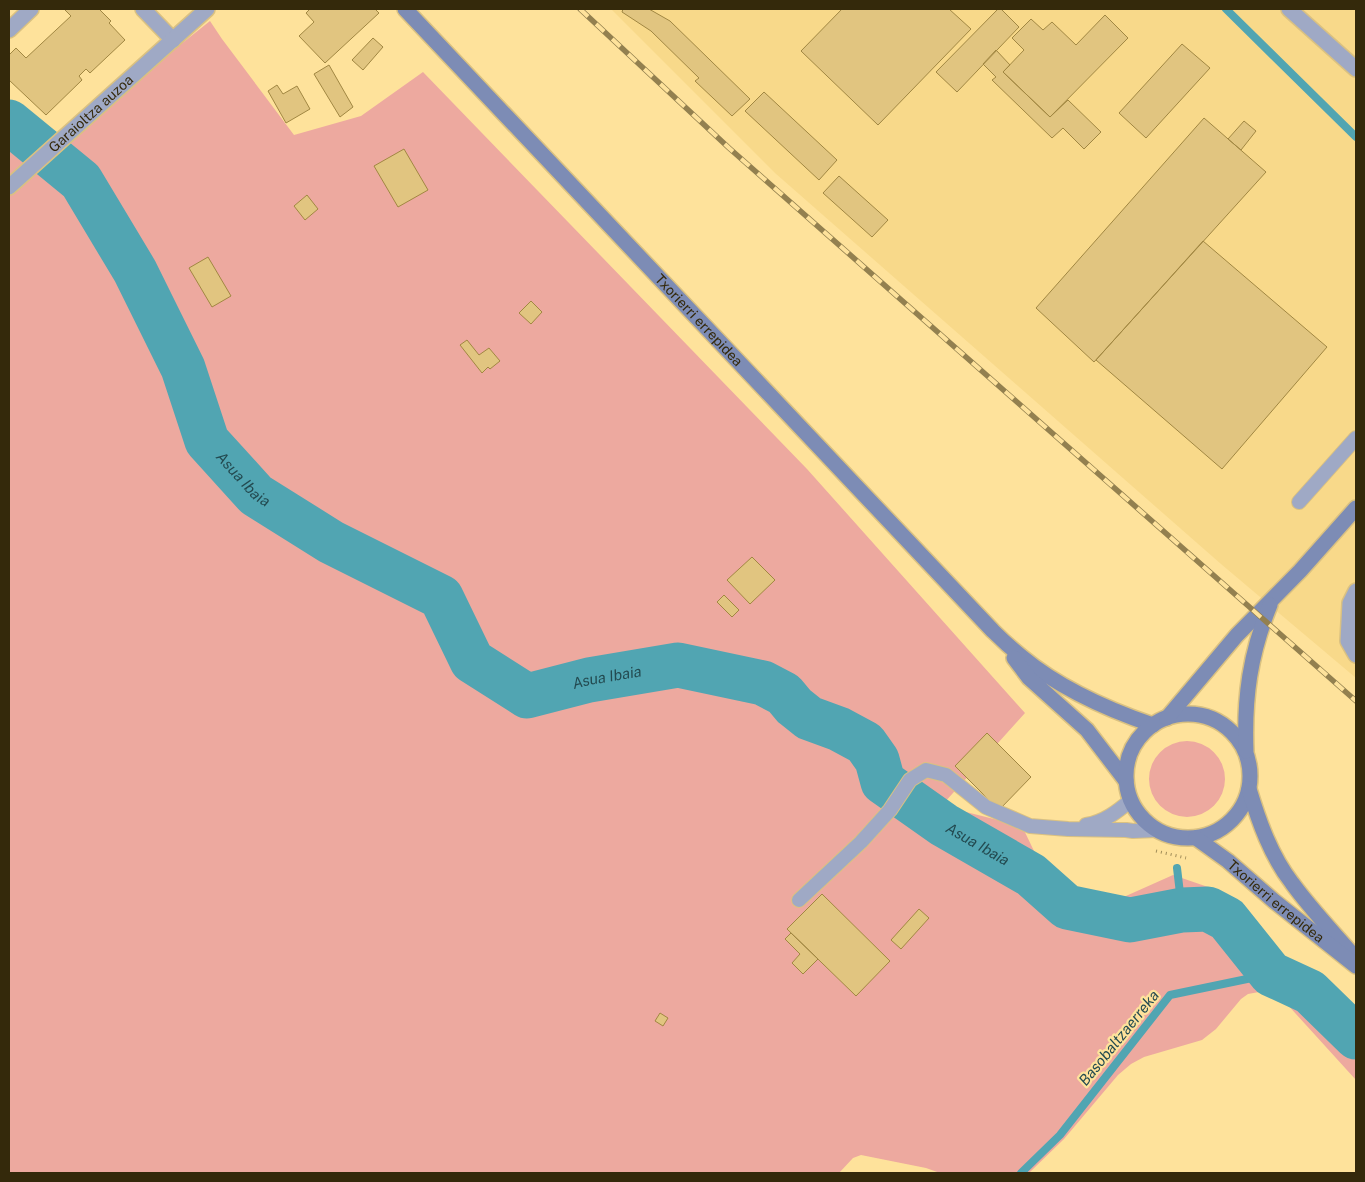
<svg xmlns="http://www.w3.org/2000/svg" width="1365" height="1182" font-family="'Public Sans',sans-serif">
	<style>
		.built { fill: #f8d98a }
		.green { fill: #eda99f }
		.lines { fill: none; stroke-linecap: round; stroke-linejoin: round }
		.stream { stroke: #51a5b2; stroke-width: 8 }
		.river { stroke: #51a5b2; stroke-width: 45 }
		.building { fill: #e1c580; stroke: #a18742 }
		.lane-casing { stroke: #dac181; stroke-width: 16 }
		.street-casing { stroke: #dac181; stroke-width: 18 }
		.secondary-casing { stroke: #dac181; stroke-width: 18 }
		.path { stroke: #a08c58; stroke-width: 3; stroke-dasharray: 1 4; stroke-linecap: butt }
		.lane { stroke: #9fa9c5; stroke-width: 14 }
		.street { stroke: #9fa9c5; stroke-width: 15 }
		.secondary { stroke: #7d8cb5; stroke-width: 15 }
		.rail-casing { stroke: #93804f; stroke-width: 5.5 }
		.rail { stroke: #fee29b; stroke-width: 4; stroke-dasharray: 11; stroke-linecap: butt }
		.labels { text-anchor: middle; stroke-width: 4.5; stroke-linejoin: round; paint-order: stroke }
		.street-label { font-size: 14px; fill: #34290b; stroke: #fee29b }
		.water-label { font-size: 15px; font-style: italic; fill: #234a50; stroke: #fee29b }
	</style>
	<rect width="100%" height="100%" fill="#fee29b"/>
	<path class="built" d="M611,9h745v669l-135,-114 -446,-391z"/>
	<path class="green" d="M210,21l12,18 72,96 67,-19 62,-44 384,397 218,244 -81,90 6,5 72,18 23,48 24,25 39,5 65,-29 35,12 35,45 35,28 40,26 38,31v63l-70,-77 -14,-9 -13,-2 -11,2 -7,5 -25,30 -14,11 -58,17 -13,7 -13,11 -54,64 -35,34h-89l-14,-5 -65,-13 -8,3 -14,15h-830v-1060l47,38 17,-21z
		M1149 779a38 38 0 1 1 76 0a38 38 0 1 1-76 0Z"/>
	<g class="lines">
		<path class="stream" d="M1226,9l130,128
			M1177,868l5,42
			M1021,1173l39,-38 110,-140 101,-21"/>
		<path class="river" id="s1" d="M9,122l72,59 54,90 48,97 24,73 49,54 75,47 110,55 31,64 55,35 62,-16 89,-15 85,18 21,11 10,12 15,12 30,11 26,14 12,17 6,22 61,43 87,50 36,32 63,13 52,-10 26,-1 19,10 44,55 39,18 46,45"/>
	</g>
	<path class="building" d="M64,9h35l12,12 -2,2 16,17 -35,33 -4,-4 -7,7 3,4 -36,35 -37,-35v-25l7,-7 10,10 45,-42z
		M310,9h65l4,4 -54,50 -26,-27 15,-14 -8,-9z
		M623,9h26l21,12 80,78 -18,17 -37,-35 4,-3 -48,-47 -29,-19z
		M842,9h107l22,20 -93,96 -77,-74z
		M998,9h3l18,18 -62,65 -21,-20z
		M1105,15l23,23 -78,79 -47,-45 21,-22 -12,-12 19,-19 12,11 9,-8 24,23z
		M373,38l10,9 -20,23 -11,-10z
		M1182,44l28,24 -64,70 -27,-25z
		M996,50l14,15 -7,7 47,45 18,-17 33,32 -17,17 -21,-21 -11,10 -60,-58 4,-3 -13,-13z
		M329,65l24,42 -13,10 -26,-43z
		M277,85l6,9 14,-8 13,23 -24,14 -18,-32z
		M764,92l73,68 -18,20 -74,-69z
		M1204,118l62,54 -172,190 -58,-54z
		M1244,121l12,10 -15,19 -13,-11z
		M404,149l24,41 -30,17 -24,-41z
		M839,176l49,44 -16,17 -49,-44z
		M307,195l11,14 -13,11 -11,-14z
		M1203,241l124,106 -105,122 -126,-109z
		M208,257l23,39 -19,11 -23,-39z
		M531,301l11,11 -11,12 -12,-11z
		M467,340l12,15 10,-7 11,13 -10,8 -2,-2 -6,6 -22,-28z
		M752,557l23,23 -25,24 -23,-24z
		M724,595l15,15 -7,7 -15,-15z
		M987,733l44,44 -32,33 -44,-44z
		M822,894l68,67 -34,35 -69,-67z
		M919,909l10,9 -28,31 -10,-9z
		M791,933l27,26 -15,15 -11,-11 8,-9 -15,-15z
		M660,1013l8,5 -5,8 -8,-5z"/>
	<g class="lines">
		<g class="lane-casing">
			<path id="lane" d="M1299,502l57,-64
				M1086,825c18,-3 31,-13 45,-25
				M799,900l62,-58 29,-32 20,-30 16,-10 20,5 40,32 44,19 38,3 58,1 7,1 24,-1"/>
		</g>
		<g class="street-casing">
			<g id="street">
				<path d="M143,9l30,31"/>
				<path d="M1289,9l67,60"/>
				<path d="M9,30l22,-21"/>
				<path id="s2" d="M9,187l198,-178"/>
				<path d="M1356,591l-6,12 -2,38 8,14"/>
			</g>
		</g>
		<g class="secondary-casing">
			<g id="secondary">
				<path id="s3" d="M405,9l588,622c9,9 19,18 29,26 36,30 87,53 131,68"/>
				<path d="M1014,658l15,20 58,52 39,51"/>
				<circle cx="1188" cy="776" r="62"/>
				<path d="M1167,718l70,-83 63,-64 56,-63"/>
				<path d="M1246,751c-2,-54 4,-97 24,-146"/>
				<path d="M1249,789c10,33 22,67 43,94 18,25 40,48 60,71"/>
				<path id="s4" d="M1196,838l32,23 46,40 82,65"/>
			</g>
		</g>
		<path class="path" d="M1156,851l30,7"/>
		<use href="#lane" class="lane"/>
		<use href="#street" class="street"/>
		<use href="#secondary" class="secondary"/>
		<g class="rail-casing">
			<path id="rail" d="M580,9l149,139 627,553"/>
		</g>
		<use href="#rail" class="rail"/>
	</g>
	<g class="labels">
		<g class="street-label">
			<text dy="5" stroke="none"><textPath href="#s2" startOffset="110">Garaioltza auzoa</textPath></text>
			<text dy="5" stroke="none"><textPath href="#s3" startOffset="428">Txorierri errepidea</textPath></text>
			<text dy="5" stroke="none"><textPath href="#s4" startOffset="102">Txorierri errepidea</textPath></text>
		</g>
		<g class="water-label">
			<text dy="5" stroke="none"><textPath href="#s1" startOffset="436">Asua Ibaia</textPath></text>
			<text dy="5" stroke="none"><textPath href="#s1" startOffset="886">Asua Ibaia</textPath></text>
			<text dy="5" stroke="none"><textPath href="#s1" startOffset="1322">Asua Ibaia</textPath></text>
			<text transform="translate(1119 1038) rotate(-51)" y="5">Basobaltzaerreka</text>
		</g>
	</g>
	<rect width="1365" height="1182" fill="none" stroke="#34290b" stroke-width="20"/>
</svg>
